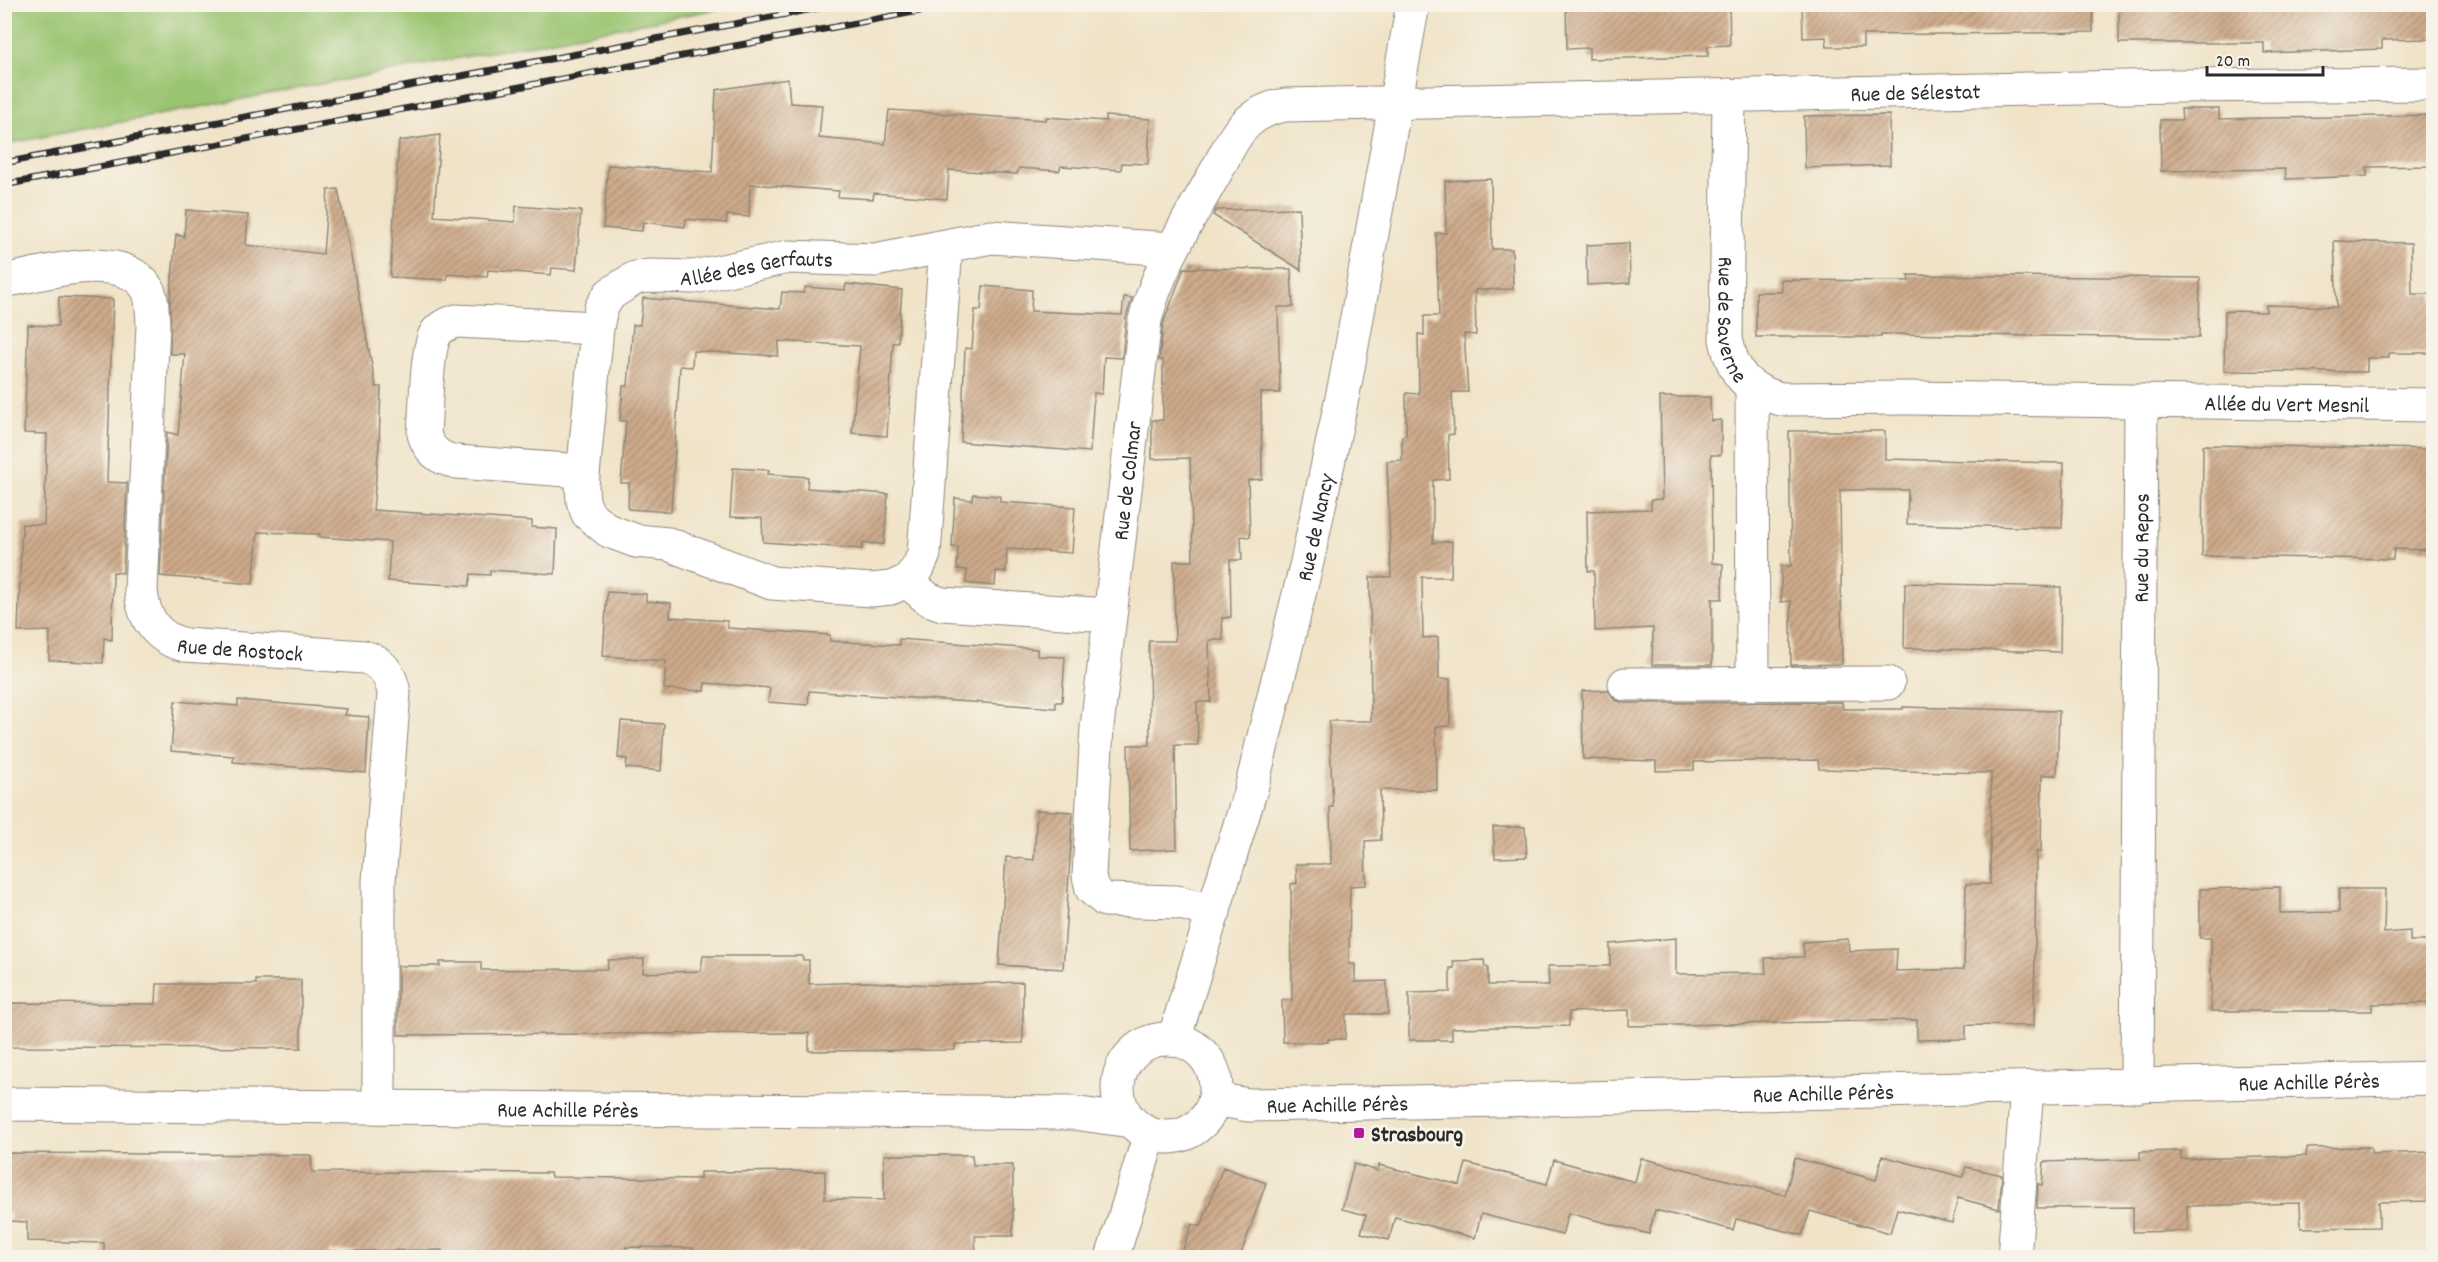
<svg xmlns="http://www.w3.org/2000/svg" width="2438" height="1262" font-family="Dekko,sans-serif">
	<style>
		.green { fill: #9ac471; stroke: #62784e; stroke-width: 1.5 }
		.building { fill: url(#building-hatch) }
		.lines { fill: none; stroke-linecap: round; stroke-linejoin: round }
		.minor-casing { stroke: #8e877a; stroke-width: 35 }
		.minor { stroke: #fff; stroke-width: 33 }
		.rail-casing { stroke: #2b2b2b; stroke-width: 7 }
		.rail { stroke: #f7f3e8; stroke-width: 4.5; stroke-dasharray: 14; stroke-linecap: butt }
		.poi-dot { fill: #b5179e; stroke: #f7f3e8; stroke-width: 2 }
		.labels { text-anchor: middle; stroke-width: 6; stroke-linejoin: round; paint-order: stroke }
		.street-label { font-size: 22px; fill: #2b2b2b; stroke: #f7f3e8 }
		.poi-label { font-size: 22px; font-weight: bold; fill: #2b2b2b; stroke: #f7f3e8; text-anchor: start }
	</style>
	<defs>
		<pattern id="building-hatch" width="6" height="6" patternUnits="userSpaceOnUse" patternTransform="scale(1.5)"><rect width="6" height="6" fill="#ceab8b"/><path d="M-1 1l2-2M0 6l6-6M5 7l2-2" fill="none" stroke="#a78b72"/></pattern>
	</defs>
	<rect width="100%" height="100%" fill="#f7f3e8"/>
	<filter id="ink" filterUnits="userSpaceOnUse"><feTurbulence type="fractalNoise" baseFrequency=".0167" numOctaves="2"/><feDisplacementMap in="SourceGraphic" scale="12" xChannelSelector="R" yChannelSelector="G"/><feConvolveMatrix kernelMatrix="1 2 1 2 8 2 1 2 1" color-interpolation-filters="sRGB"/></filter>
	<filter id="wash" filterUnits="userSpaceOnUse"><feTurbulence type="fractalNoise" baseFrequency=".008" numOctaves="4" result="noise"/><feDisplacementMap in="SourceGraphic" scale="24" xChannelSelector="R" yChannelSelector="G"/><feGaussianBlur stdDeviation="1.35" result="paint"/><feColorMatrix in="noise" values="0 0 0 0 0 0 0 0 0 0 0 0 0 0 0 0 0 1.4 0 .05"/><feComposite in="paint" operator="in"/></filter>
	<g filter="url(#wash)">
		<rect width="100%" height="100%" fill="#f0e3c8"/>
		<path class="green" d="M5,4h734v1l-734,139z"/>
		<g id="blocks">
			<path class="building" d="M1566,4h163l1,41 -22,1v10l-119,3v-11l-22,1z
				M1802,4h291v28l-230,3v12h-36l-1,-10 -23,1z
				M2119,4h314v35l-51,1v9l-118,4v-10h-145z
				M788,79l2,24 32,2 -3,33 66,6 4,-34 157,10v-3l60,4v-5l44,3 -2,45 -26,-1 -1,7 -60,-4 -2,5 -40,-3 -2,6 -68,-4 -2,29 -73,-6 -1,6 -18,-1 -17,-1 1,-6 -89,-7 -1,33 -22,-2 -1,8 -40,-4 -1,8 -42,-5 -1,9 -39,-3 5,-63 104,7 4,-82z
				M2181,109h38v10l214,-4v51l-66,1v9l-81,3 -1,-10 -124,2 -1,-51h22z
				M1889,115l1,50 -85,3 -1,-52z
				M440,135l-6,81 81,6 1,-16 65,5 -5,59 -24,-2 -1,7 -63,-5 -1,7 -39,-3 -1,6 -57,-3 9,-136z
				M1491,179l1,70h20l1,40 -38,1 1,45 -12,-1 4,58h-16l2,42 -6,1 1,44 -16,1v63l19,-2 -1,36h-29l1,61 15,-1 1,42h11v47l-14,1 1,63h-57l1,50 -16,1 1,44 -16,1 -1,78h6v18l32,-1 1,33h-42l-1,25h-17v3h-45l-1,-42h10l-1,-116 6,-1 -1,-19h35l-1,-57h3l-4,-86h42l-1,-144h21l-4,-116 15,-1v-24l4,-1v-42l13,1 -1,-60 6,1v-19h15l-3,-83h10l-1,-52z
				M338,189l38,198h5l-2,58 -6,65 159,11v6l25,2 -2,45 -65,-4v5l-19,-1 -2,12 -81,-5 2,-39 -71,-5 1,-3 -62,-2 -5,52 -93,-8 7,-144 11,3 7,-81h-15v-53l6,-67 8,3 2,-27 62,5 -2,30 77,9 5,-64z
				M1299,208l2,62 -88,-55 3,-5z
				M2334,241l77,2 1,51h21v59h-44v5h-22v14l-143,-1 1,-60 41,1v-7l71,2z
				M1629,243l1,40 -43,2 -1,-40z
				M1184,268l107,1 2,38h-15l2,86h-19l1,86 -14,1 2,57 -9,-1 1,24h-12l1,57 -9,1 1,22h-14l2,62h-14l1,43h-25h2l2,104 -47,2 -2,-106h22l-1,-104h26l-1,-80h19l-3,-103 -38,1v-39h11v-60h-4l4,-36z
				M1908,275l292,3 -1,60 -318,-4v3h-125v-45h26l-1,-12 128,1z
				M846,284l56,6 -4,53h-5l-6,93 -35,-3 8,-87 -81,-5 -1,15 -85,-5 -1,16 -12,-1 -9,146 -43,-3 1,-26h-8l5,-62h-6l3,-35h5l5,-61h7l3,-27 137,11 2,-17 22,1 1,-6 40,3z
				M983,286l49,4 -1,21 91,4 2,-18 8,1 -6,20 -4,40 -18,-1 -2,37 -8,-1 -4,59 -129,-10 4,-94 7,1 3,-39h6z
				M59,297l54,2 -6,183 20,1 -4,90 -10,-1 -1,68 -8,-2 -1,25 -54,-3 1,-29 -32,1 4,-108 22,1 3,-91 -23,-1 4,-108 30,1z
				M1660,397h50l1,24 10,-1v35h-10l1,108 11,1 -1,35h-10v66h-60l1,-37 -58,3 -1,-60h-6l-1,-60 64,-2v-9l11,-1z
				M1789,431h96v28l179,4 -2,65 -155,-4 1,-34h-68l2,174 -51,1v-64l-10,1v-36h10z
				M2203,445l230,4v101l-39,-1 -1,10 -191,-3z
				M733,468l36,2 -1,4 40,3 -1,11 81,6 -4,50 -21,-1 -1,6 -99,-7 -1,-24 -32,-1z
				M973,494l27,2v6l75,5 -3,46 -65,-4 -1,23 -10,-1 -1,15 -29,-3 1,-13 -10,-1 1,-22h-6l3,-49 17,2z
				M1905,583l156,4 -1,65 -156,-4z
				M607,592l39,2v7l25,2 -1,14 57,4 1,7 102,7v6l69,4v-6l138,10v7l28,1 -3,45h-6v6l-247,-17 -1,14 -40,-3 2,-14 -65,-5 -1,8 -40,-2 2,-28 -63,-5z
				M1608,690l7,10 10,3 217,-1 1,7h60v-2l156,4 -2,64h-15l-1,77h-5l-2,174 -68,-1v14l-49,1v-20l-288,6v-16l-60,2v14l-117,2v12h-43v-47l41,-1v-24h4l-1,-7 31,-1 1,7h3v18h61l-1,-19h62v-22l66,-6v36l90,-1 -1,-15 39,-1 -1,-15 45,-3 1,12 48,-2 -1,22 68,-2 2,-85h24l1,-111 -172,-4 -1,-9 -124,2v8l-38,1v-10l-73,-2 -1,-68z
				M238,700l109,9 -2,6 24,2 -3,56 -133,-11 1,-6 -63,-5 4,-50 63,5z
				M621,721l43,3 -3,47 -35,-3 1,-9 -9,-1z
				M1037,810l36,2 -10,157 -64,-4 7,-108 28,3z
				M1493,827h32l2,30 -32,1z
				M2280,887v26l59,-1v-23h46l-1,44 26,-2v10h23v62l-61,1v7h-161v-73h-11v-49z
				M703,956h99l1,4h6v24l57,-2 69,3 88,-3v61l-68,1v6l-146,1v-18l-411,2v-69h42v-4h41v8l126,-1 1,-9 36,-1 -1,14 58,-2z
				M256,980h45v68l-297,-1v-44l152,1 1,-20h99z
				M2371,1147v7l62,-2v49l-54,1v25l-78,1 -1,-25 -113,3 1,25 -55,1v-25l-96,1 1,-24 4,1 2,-23 96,-3v-7l41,-1v8l125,-3 1,-8z
				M4,1153l307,2 1,17 238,1 1,4 149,2v-7l125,-1v28l59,1v-45h88l1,10h40v71h-38l1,21h-172v-4l-75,1v3h-36v-9l-67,-1v10h-184v-7l-113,1v6l-116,-3v3l-109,-2v-12l-77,-2v-19l-17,-1v-9h-6z
				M1882,1156l81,21 3,-10 36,8 -3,34 -41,-11 -6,25 -55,-14 -7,24 -80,-22 -8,24 -66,-16 -3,11 -78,-20 -6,24 -81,-21 -6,22 -81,-21 -6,24 -80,-21 -6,23 -28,-7 5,-18 -24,-6 12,-45 24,7 1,-6 81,20 6,-22 81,21 7,-24 81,22 6,-24 144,37 10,-37 81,22z
				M1223,1167l43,16 -26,74h-60l12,-33 9,2z"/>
		</g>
	</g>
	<g filter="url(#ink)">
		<use href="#blocks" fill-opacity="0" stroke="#8e877a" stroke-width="1.5"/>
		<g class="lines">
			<g class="minor-casing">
				<g id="minor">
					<path id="s1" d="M1729,95l-3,244c7,35 21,51 55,60l128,-1 525,7"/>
					<path id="s2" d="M946,246l-22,308 -6,14 -11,13 -16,7 -20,2 -99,-7 -104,-39 -32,-3 -27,-10 -21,-17 -5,-13 -1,-15 15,-158 4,-20 9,-14 25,-16 14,-2 45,1 94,-20 87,3 116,-23 182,12"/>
					<path id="s3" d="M4,281c37,-7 118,-33 143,7 6,10 5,25 6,37l-12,265c2,28 16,49 44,55l179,12c18,5 27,18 30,36l-15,188v226"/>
					<path d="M1752,388l1,295"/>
					<path d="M582,471l-125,-9c-17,-3 -28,-11 -33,-28 2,-22 2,-85 12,-101 5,-7 12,-9 20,-12l141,7"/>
					<path d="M907,581l21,18 14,5 167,11"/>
					<path d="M1625,684l263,-1"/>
					<path id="s4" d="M1214,912l-37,-10 -72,-2 -13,-11 -3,-13 8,-149 48,-407c13,-52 42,-97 68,-143 9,-15 17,-35 28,-48 12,-14 26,-21 44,-24l887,-19 262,-2"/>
					<path id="s5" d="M1174,1039l77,-250 56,-227 39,-183 67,-375"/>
					<circle cx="1167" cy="1088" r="49"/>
					<path id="s6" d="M2137,1086l4,-685"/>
					<path id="s7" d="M1215,1099l33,6 120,-2 1066,-25"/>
					<path id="s8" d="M4,1104l1069,9 58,8"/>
					<path d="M1112,1258l38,-124"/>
					<path d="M2014,1258l13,-170"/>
				</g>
			</g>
			<use href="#minor" class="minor"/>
			<g class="rail-casing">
				<path id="rail" d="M4,163l835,-159
					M4,185l952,-181"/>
			</g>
			<use href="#rail" class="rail"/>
		</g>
	</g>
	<rect class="poi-dot" x="1353" y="1127" width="12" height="12" rx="3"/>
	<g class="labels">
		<g class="street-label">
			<text dy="8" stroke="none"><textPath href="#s4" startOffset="1596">Rue de Sélestat</textPath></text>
			<text dy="8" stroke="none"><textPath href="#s2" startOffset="1054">Allée des Gerfauts</textPath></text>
			<text dy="8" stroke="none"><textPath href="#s1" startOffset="225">Rue de Saverne</textPath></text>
			<text dy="8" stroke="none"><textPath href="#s1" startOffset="837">Allée du Vert Mesnil</textPath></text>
			<text dy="8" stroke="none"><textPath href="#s4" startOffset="538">Rue de Colmar</textPath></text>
			<text dy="8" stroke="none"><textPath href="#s5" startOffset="531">Rue de Nancy</textPath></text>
			<text dy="8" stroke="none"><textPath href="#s6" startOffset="538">Rue du Repos</textPath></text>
			<text dy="8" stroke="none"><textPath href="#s3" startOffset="586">Rue de Rostock</textPath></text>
			<text dy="8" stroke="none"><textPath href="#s7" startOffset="1095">Rue Achille Pérès</textPath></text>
			<text dy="8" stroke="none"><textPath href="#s7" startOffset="609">Rue Achille Pérès</textPath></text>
			<text dy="8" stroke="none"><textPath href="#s7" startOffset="123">Rue Achille Pérès</textPath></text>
			<text dy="8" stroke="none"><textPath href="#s8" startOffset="564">Rue Achille Pérès</textPath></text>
		</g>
		<g class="poi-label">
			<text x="1371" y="1141">Strasbourg</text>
		</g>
	</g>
	<rect width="2438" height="1262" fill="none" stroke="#f7f3e8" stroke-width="24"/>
	<path d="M2207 66v9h116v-9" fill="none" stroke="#2b2b2b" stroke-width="3"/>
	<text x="2216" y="66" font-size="18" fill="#2b2b2b" stroke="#f7f3e8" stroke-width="4.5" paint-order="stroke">20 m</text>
</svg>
